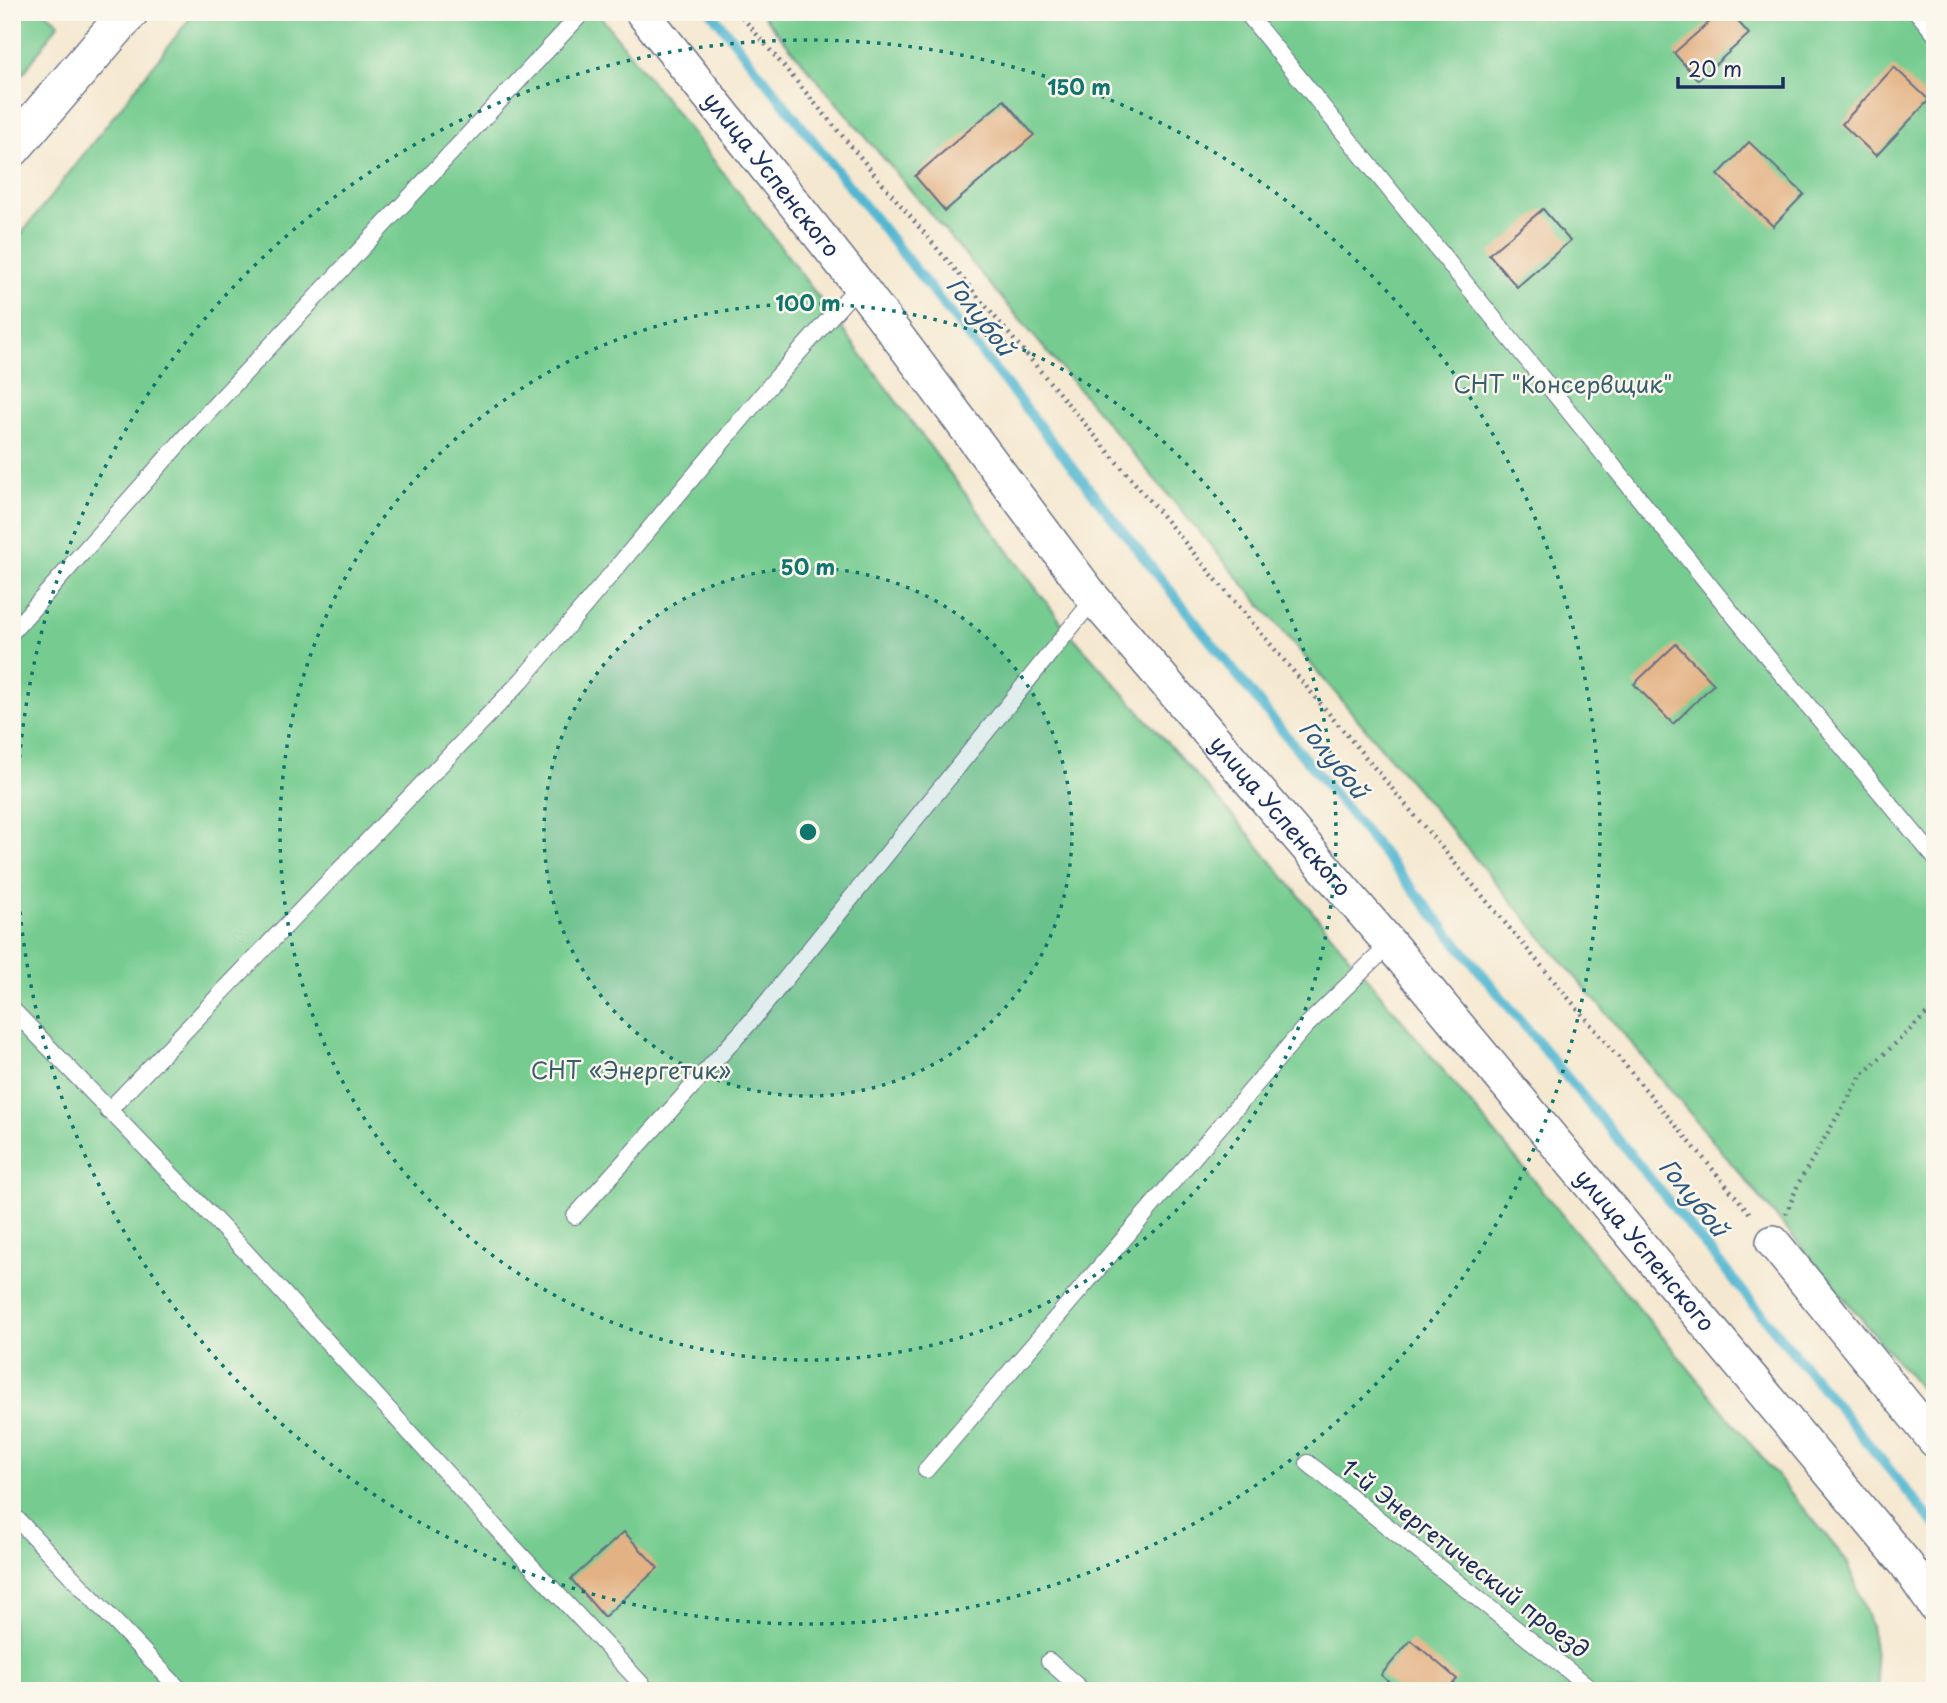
<svg xmlns="http://www.w3.org/2000/svg" width="1947" height="1703" font-family="'Playpen Sans',sans-serif">
	<style>
		.green { fill: #76cc90; stroke: #487e77; stroke-width: 2 }
		.lines { fill: none; stroke-linecap: round; stroke-linejoin: round }
		.stream { stroke: #52b7d1; stroke-width: 10 }
		.building { fill: #e3b284 }
		.service-casing { stroke: #677086; stroke-width: 18 }
		.minor-casing { stroke: #677086; stroke-width: 36 }
		.tertiary-casing { stroke: #677086; stroke-width: 41 }
		.path { stroke: #677086; stroke-width: 4.5; stroke-dasharray: 2 5; stroke-linecap: butt }
		.service { stroke: #fff; stroke-width: 16 }
		.minor { stroke: #fff; stroke-width: 33 }
		.tertiary { stroke: #fff; stroke-width: 38 }
		.ring { fill: none; stroke: #0f766e; stroke-width: 3.5; stroke-dasharray: 3.5 7 }
		.labels { text-anchor: middle; stroke-width: 5; stroke-linejoin: round; paint-order: stroke }
		.street-label { font-size: 23px; fill: #1b2f5e; stroke: #fbf7ec }
		.park-label { font-size: 23px; fill: #365e6d; stroke: #fbf7ec }
		.water-label { font-size: 24px; font-style: italic; fill: #2c5880; stroke: #fbf7ec }
		.centre { fill: #0f766e; stroke: #fbf7ec; stroke-width: 3.5 }
		.ring-label { font-size: 21px; text-anchor: middle; font-weight: bold; fill: #0f766e; stroke: #fbf7ec; stroke-width: 5; stroke-linejoin: round; paint-order: stroke }
	</style>
	<rect width="100%" height="100%" fill="#fbf7ec"/>
	<filter id="ink" filterUnits="userSpaceOnUse"><feTurbulence type="fractalNoise" baseFrequency=".0143" numOctaves="2"/><feDisplacementMap in="SourceGraphic" scale="14" xChannelSelector="R" yChannelSelector="G"/><feConvolveMatrix kernelMatrix="1 2 1 2 8 2 1 2 1" color-interpolation-filters="sRGB"/></filter>
	<filter id="wash" filterUnits="userSpaceOnUse"><feTurbulence type="fractalNoise" baseFrequency=".00686" numOctaves="4" result="noise"/><feDisplacementMap in="SourceGraphic" scale="28" xChannelSelector="R" yChannelSelector="G"/><feGaussianBlur stdDeviation="1.57" result="paint"/><feColorMatrix in="noise" values="0 0 0 0 0 0 0 0 0 0 0 0 0 0 0 0 0 1.4 0 .05"/><feComposite in="paint" operator="in"/></filter>
	<g filter="url(#wash)">
		<rect width="100%" height="100%" fill="#f5e8d0"/>
		<path class="green" d="M12,12h33l14,11 -34,48 -13,14z
			M195,12h402l169,215 302,404 179,201 600,729 24,65 8,65h-1867v-1445z
			M760,12h1175v1395l-303,-363z"/>
		<g class="lines">
			<path class="stream" d="M711,12l550,693 674,820"/>
		</g>
		<g id="blocks">
			<path class="building" d="M1721,12h9l19,22 -51,46 -24,-27z
				M1894,67l35,33 -53,56 -34,-32z
				M1004,100l30,35 -89,76 -30,-35z
				M1749,142l55,52 -31,32 -55,-51z
				M1543,209l27,32 -53,46 -28,-33z
				M1676,644l38,40 -41,40 -39,-40z
				M624,1532l34,36 -54,49 -33,-38z
				M1411,1640l46,39 -10,12h-48l-18,-16z"/>
		</g>
	</g>
	<g filter="url(#ink)">
		<use href="#blocks" fill-opacity="0" stroke="#677086" stroke-width="2"/>
		<g class="lines">
			<g class="service-casing">
				<path id="service" d="M1246,12l515,637 174,209
					M1917,12l18,22
					M12,632l173,-195 398,-425
					M12,1009l232,241 262,289 142,152
					M108,1111l414,-431 256,-304 81,-91
					M575,1216l178,-197 341,-420
					M1308,1463l286,228
					M926,1470l379,-443 85,-83
					M12,1514l169,177
					M1049,1661l34,30"/>
			</g>
			<g class="minor-casing">
				<g id="minor">
					<path id="s1" d="M642,12l217,273 235,314 296,345 516,620 29,42"/>
					<path d="M1773,1242l162,199"/>
				</g>
			</g>
			<g class="tertiary-casing">
				<path id="tertiary" d="M12,148l117,-136"/>
			</g>
			<path class="path" d="M738,12l1014,1204
				M1786,1214l13,-32 62,-106 74,-70"/>
			<use href="#service" class="service"/>
			<use href="#minor" class="minor"/>
			<use href="#tertiary" class="tertiary"/>
		</g>
	</g>
	<circle cx="808" cy="832" r="264" fill="#0f766e" fill-opacity=".12"/>
	<g class="ring">
		<circle cx="808" cy="832" r="264"/>
		<circle cx="808" cy="832" r="528"/>
		<circle cx="808" cy="832" r="792"/>
	</g>
	<g class="labels">
		<g class="street-label">
			<text dy="8" stroke="none"><textPath href="#s1" startOffset="208">улица Успенского</textPath></text>
			<text dy="8" stroke="none"><textPath href="#s1" startOffset="1027">улица Успенского</textPath></text>
			<text dy="8" stroke="none"><textPath href="#s1" startOffset="1594">улица Успенского</textPath></text>
			<text transform="translate(1465 1559) rotate(38)" y="8">1-й Энергетический проезд</text>
		</g>
		<g class="park-label">
			<text x="1563" y="393">СНТ "Консервщик"</text>
			<text x="631" y="1079">СНТ «Энергетик»</text>
		</g>
		<g class="water-label">
			<text transform="translate(980 317) rotate(52)" y="8">Голубой</text>
			<text transform="translate(1333 760) rotate(51)" y="8">Голубой</text>
			<text transform="translate(1693 1198) rotate(51)" y="8">Голубой</text>
		</g>
	</g>
	<circle cx="808" cy="832" r="10" class="centre"/>
	<g class="ring-label">
		<text x="1079" y="95">150 m</text>
		<text x="808" y="311">100 m</text>
		<text x="808" y="575">50 m</text>
	</g>
	<rect width="1947" height="1703" fill="none" stroke="#fbf7ec" stroke-width="42"/>
	<path d="M1678 77v10h105v-10" fill="none" stroke="#1b2f5e" stroke-width="3.5"/>
	<text x="1688" y="77" font-size="21" fill="#1b2f5e" stroke="#fbf7ec" stroke-width="5" paint-order="stroke">20 m</text>
</svg>
